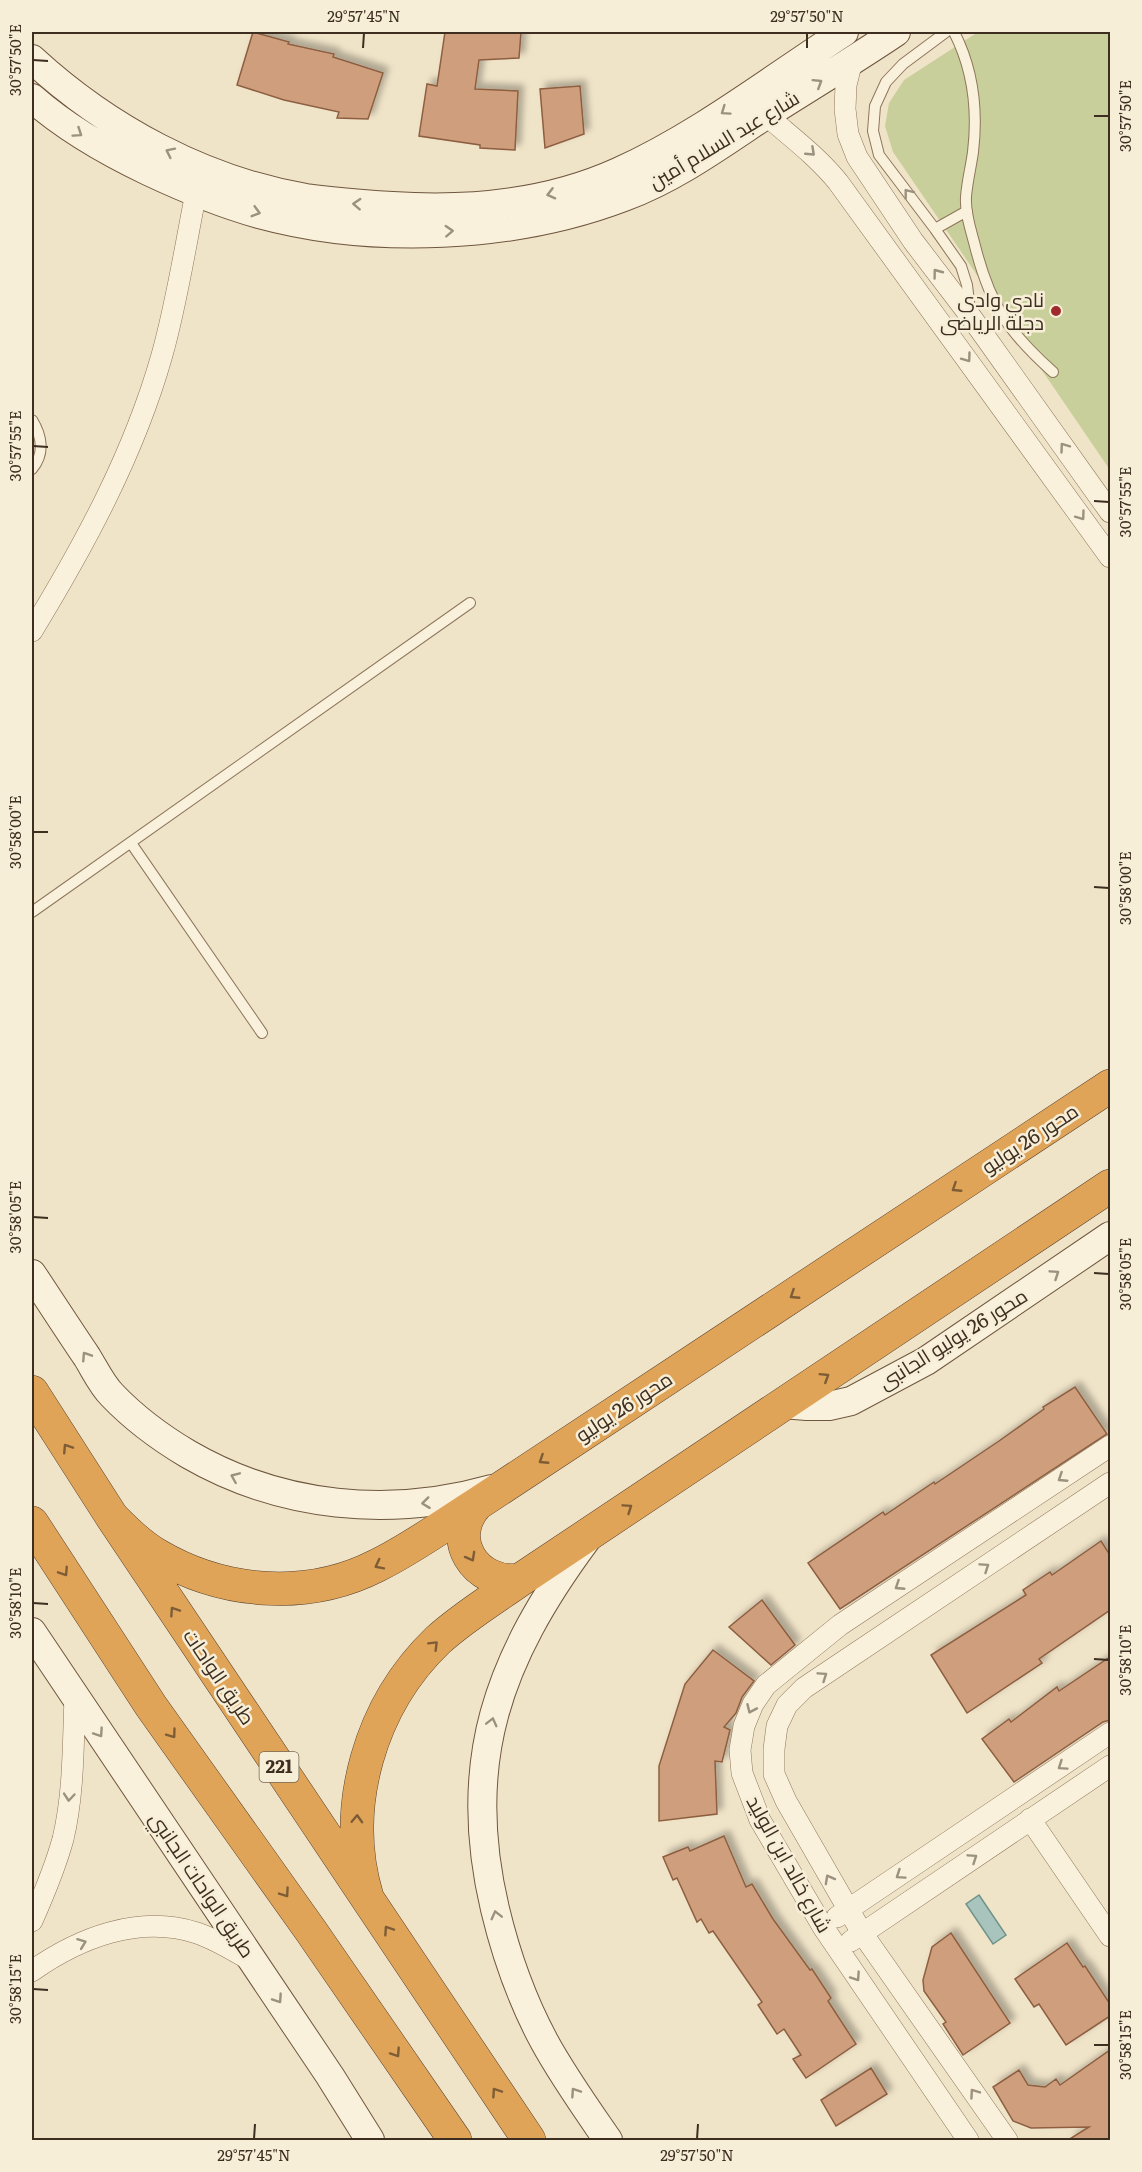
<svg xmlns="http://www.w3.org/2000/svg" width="1142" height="2172" font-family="Literata,Cairo,serif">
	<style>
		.green { fill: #c9cf9b }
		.water { fill: #a9c4bc; stroke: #6f938a; stroke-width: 1.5 }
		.building { fill: #cf9f7d; stroke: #8d5f41; stroke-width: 1.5; filter: url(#shadow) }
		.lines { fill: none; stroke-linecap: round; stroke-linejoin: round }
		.lane-casing { stroke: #8d765c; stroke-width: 12 }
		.street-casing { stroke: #8d765c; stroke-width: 22 }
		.secondary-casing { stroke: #6f573f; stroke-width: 30 }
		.highway-casing { stroke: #5b4430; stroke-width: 34 }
		.lane { stroke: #faf1dc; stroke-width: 10 }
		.street { stroke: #faf1dc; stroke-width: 21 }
		.secondary { stroke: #faf1dc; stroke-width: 28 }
		.highway { stroke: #e0a458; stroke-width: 33 }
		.oneway { stroke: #9c907e }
		.oneway2 { stroke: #7e5d36 }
		.ticks { fill: none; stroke: #3d2e20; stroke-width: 2 }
		.poi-dot { fill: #9e2a2b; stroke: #f7eed8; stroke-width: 2 }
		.labels { text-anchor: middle; stroke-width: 5; stroke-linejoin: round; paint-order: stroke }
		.shield { fill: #f7eed8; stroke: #756857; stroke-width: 1.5 }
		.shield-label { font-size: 18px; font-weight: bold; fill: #3d2e20 }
		.street-label { font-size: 20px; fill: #3d2e20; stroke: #f7eed8 }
		.poi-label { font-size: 20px; fill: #3d2e20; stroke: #f7eed8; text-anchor: end }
		.neatline { fill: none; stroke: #3d2e20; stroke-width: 2 }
		.ticks-label { font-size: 15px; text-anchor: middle; fill: #3d2e20 }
	</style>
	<defs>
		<filter id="shadow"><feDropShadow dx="5.5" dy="-5.5" stdDeviation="3" flood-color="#0004"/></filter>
	</defs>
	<rect width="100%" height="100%" fill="#f0e4c8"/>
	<path class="green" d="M978,32h132v438l-217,-318 -8,-26 4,-23 15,-23z"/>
	<path class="water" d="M979,1895l27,40 -13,9 -27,-40z"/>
	<path class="building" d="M253,32l36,10 -1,2 46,10 -1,3 50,16 -15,46 -31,-1 2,-6 -55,-12 -47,-15z
		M445,32h76l-2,26 -40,2 -4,29 43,2 -3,59 -35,-2v-3l-61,-9 8,-52 10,2z
		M580,86l4,48 -39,14 -5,-59z
		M1075,1387l32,47 -267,175 -32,-46 75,-51 2,3 49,-33 1,2 64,-43 45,-32 -1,-2z
		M1101,1541l9,14v55l-71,49 3,4 -75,50 -36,-58 95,-60 -3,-5 27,-18 2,3z
		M762,1600l33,45 -24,20 -42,-38z
		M713,1650l41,31 -12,16 -6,16 -12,14 6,3 -8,32 -7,-1 2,53 -58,7v-55l26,-82z
		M1110,1657v63l-7,2 -89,60 -32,-43 27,-20 2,3 46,-35 2,4z
		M724,1836l22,51 6,-3 21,35 37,51 2,-1 19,29 -3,3 28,43 -50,34 -13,-19 8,-4 -17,-26 -7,5 -19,-29 4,-3 -49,-71 -4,2 -8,-14 -4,3 -20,-44 -4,2 -10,-23 25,-10 2,4z
		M951,1933l59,90 -47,32 -20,-31 3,-2 -22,-31 -1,-11 9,-33z
		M1067,1943l16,24 2,-1 25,38v12l-44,29 -27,-41 -5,3 -19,-28z
		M1110,2050v90h-42l21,-13 -58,1 -18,-7 -20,-34 26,-17 9,15 17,2 11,-8 4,6z
		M871,2068l16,26 -51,32 -15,-26z"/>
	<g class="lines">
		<g class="lane-casing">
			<path id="lane" d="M946,32l-43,32 -17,18 -11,24 -2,25 6,24 56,74 26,37 6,19 3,26
				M954,32c19,37 24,78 19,120 -2,15 -6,30 -7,45 -1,17 5,33 9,49 15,59 33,86 78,126
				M935,229l32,-18
				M32,420c10,16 13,34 0,49
				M131,843l131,190
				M32,912l438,-309"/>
		</g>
		<g class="street-casing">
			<path id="street" d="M852,61l-6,24 -1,24 3,25 9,23 56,84 58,76 139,195
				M766,115c25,22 51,41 72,67l272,375
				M32,631c53,-87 102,-177 130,-276 15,-53 23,-108 34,-162
				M1030,1819l80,117
				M837,1917l273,-184
				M32,1921c12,-27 23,-53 31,-82 11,-46 10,-95 12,-142
				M851,1941l259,-175
				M32,1971c47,-33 107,-57 165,-38 18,6 36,17 53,27
				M968,2140l-145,-213 -63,-107 -18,-47 -2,-23 4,-24 9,-22 13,-19 74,-60 270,-179
				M1007,2140l-145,-207 -76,-132 -12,-27v-25l3,-23 10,-21 17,-17 306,-205"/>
		</g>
		<g class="secondary-casing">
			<path id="secondary" d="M32,59c75,69 172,122 274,139 29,4 57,6 86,8 76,5 155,-2 226,-34 80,-36 152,-92 226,-140
				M32,98c34,30 74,53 116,73 36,17 72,32 111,43 114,31 255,25 365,-17 51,-19 95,-51 140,-81 44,-28 89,-55 132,-84
				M32,1274c18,27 36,55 55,83 8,13 15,28 25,38 22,23 49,43 76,59 93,54 202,64 304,35
				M782,1404l25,2h22l22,-5 75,-40 184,-125
				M586,1540c-88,119 -126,222 -91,369 11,46 27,91 49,132 19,35 42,67 64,99
				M32,1632l298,444 40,64"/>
		</g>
		<g class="highway-casing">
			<path id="highway" d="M32,1392l80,125 417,623
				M477,1504c-32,34 -2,82 43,76
				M112,1517c14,14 28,28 45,38 66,39 150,46 219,11 35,-17 68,-41 101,-62l633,-418
				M32,1523l119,183 160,225 144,209
				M367,1897c-27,-90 3,-192 71,-257 24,-22 55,-41 82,-60l590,-394"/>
		</g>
		<use href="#lane" class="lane"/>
		<use href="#street" class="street"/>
		<use href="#secondary" class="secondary"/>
		<use href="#highway" class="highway"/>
	</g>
	<defs><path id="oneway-chevron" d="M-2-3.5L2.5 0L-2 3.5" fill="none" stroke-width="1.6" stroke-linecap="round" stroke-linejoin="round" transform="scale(1.5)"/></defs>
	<g class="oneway">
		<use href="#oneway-chevron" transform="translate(818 83) rotate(-32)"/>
		<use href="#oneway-chevron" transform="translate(725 111) rotate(145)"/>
		<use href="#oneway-chevron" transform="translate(78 133) rotate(34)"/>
		<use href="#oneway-chevron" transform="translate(170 152) rotate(-154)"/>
		<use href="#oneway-chevron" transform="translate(811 152) rotate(43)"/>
		<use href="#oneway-chevron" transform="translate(908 193) rotate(-128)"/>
		<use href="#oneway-chevron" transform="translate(551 194) rotate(166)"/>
		<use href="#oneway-chevron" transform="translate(357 204) rotate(-177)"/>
		<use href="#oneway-chevron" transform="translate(256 212) rotate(16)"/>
		<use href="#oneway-chevron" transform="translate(449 231) rotate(-3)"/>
		<use href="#oneway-chevron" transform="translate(937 273) rotate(-127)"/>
		<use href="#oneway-chevron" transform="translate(967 358) rotate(54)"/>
		<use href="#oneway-chevron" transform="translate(1064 447) rotate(-126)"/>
		<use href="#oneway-chevron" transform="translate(1081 516) rotate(54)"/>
		<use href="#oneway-chevron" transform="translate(1055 1274) rotate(-34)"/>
		<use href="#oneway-chevron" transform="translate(86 1356) rotate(-123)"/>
		<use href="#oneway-chevron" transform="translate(235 1477) rotate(-157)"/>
		<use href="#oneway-chevron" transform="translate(1062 1478) rotate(147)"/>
		<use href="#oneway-chevron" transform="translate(426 1503) rotate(173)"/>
		<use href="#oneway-chevron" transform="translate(985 1567) rotate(-34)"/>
		<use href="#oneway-chevron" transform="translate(899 1586) rotate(147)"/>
		<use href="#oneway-chevron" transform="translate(823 1676) rotate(-34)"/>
		<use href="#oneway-chevron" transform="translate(751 1709) rotate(114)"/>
		<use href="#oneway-chevron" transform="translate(492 1722) rotate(-76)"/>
		<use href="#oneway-chevron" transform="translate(99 1733) rotate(56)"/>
		<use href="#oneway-chevron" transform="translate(1062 1766) rotate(146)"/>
		<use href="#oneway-chevron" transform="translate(69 1797) rotate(95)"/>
		<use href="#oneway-chevron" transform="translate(973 1858) rotate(-34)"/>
		<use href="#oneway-chevron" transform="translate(900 1875) rotate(146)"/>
		<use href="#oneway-chevron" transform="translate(829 1879) rotate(-119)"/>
		<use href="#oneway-chevron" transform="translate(496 1915) rotate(-104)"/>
		<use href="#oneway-chevron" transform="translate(82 1943) rotate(-21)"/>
		<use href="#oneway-chevron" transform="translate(856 1977) rotate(56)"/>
		<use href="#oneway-chevron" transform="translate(278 1999) rotate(56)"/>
		<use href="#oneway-chevron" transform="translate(575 2092) rotate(-124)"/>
		<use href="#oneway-chevron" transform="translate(974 2093) rotate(-125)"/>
	</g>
	<g class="oneway2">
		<use href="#oneway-chevron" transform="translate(956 1188) rotate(147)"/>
		<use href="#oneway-chevron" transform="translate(794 1295) rotate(147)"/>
		<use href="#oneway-chevron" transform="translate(825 1377) rotate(-32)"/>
		<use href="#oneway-chevron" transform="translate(67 1448) rotate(-123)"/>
		<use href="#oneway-chevron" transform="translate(543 1460) rotate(147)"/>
		<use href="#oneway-chevron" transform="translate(628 1508) rotate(-34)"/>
		<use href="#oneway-chevron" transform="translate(471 1557) rotate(61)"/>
		<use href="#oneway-chevron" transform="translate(379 1565) rotate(153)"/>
		<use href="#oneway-chevron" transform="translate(64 1572) rotate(57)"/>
		<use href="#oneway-chevron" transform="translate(174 1611) rotate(-124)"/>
		<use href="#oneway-chevron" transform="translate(434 1645) rotate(-45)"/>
		<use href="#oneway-chevron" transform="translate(172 1734) rotate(54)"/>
		<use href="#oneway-chevron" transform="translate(357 1819) rotate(-88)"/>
		<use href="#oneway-chevron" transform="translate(285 1893) rotate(55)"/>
		<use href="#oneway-chevron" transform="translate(388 1930) rotate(-124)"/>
		<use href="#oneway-chevron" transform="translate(396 2053) rotate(56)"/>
		<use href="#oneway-chevron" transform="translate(496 2092) rotate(-124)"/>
	</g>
	<path class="ticks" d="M363,48l1,-15M807,48v-15M33,60l15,1M1094,116h15M33,446l15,1M1094,501l15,1M33,832h15M1094,887l15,1M33,1217l15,1M1094,1273l15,1M33,1603l15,1M1094,1659l15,1M33,1989l15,1M1094,2045h15M254,2139l1,-15M697,2139l1,-15"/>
	<circle class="poi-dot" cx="1056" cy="311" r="6"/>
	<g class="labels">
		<rect class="shield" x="259.5" y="1752" width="39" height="30" rx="4.5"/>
		<g class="shield-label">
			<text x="279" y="1773">221</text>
		</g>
		<g class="street-label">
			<text transform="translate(724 140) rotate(-31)" y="7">شارع عبد السلام أمين</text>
			<text transform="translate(1030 1139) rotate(-33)" y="7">محور 26 يوليو</text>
			<text transform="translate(953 1339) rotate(-32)" y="7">محور 26 يوليو الجانبى</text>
			<text transform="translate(624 1407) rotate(-33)" y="7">محور 26 يوليو</text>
			<text transform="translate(219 1677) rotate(56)" y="7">طريق الواحات</text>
			<text transform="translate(789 1864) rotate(61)" y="7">شارع خالد ابن الوليد</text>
			<text transform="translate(202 1885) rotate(56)" y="7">طريق الواحات الجانبي</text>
		</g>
		<g class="poi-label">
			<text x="1044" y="307">نادي وادى<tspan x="1044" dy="23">دجلة الرياضى</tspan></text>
		</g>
	</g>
	<rect width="1142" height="2172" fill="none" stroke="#f7eed8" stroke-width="66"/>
	<rect x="33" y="33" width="1076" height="2106" class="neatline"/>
	<g class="ticks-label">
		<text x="364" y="22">29°57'45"N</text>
		<text x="807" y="22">29°57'50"N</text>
		<text transform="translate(16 60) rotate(-90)" y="5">30°57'50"E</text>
		<text transform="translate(1126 116) rotate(-90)" y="5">30°57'50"E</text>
		<text transform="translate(16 446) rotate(-90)" y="5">30°57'55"E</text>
		<text transform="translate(1126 502) rotate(-90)" y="5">30°57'55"E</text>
		<text transform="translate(16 832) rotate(-90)" y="5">30°58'00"E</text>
		<text transform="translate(1126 888) rotate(-90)" y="5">30°58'00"E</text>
		<text transform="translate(16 1217) rotate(-90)" y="5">30°58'05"E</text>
		<text transform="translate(1126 1274) rotate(-90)" y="5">30°58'05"E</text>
		<text transform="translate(16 1603) rotate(-90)" y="5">30°58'10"E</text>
		<text transform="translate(1126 1660) rotate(-90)" y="5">30°58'10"E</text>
		<text transform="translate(16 1989) rotate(-90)" y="5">30°58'15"E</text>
		<text transform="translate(1126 2045) rotate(-90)" y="5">30°58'15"E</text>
		<text x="254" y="2161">29°57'45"N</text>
		<text x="697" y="2161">29°57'50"N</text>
	</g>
</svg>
